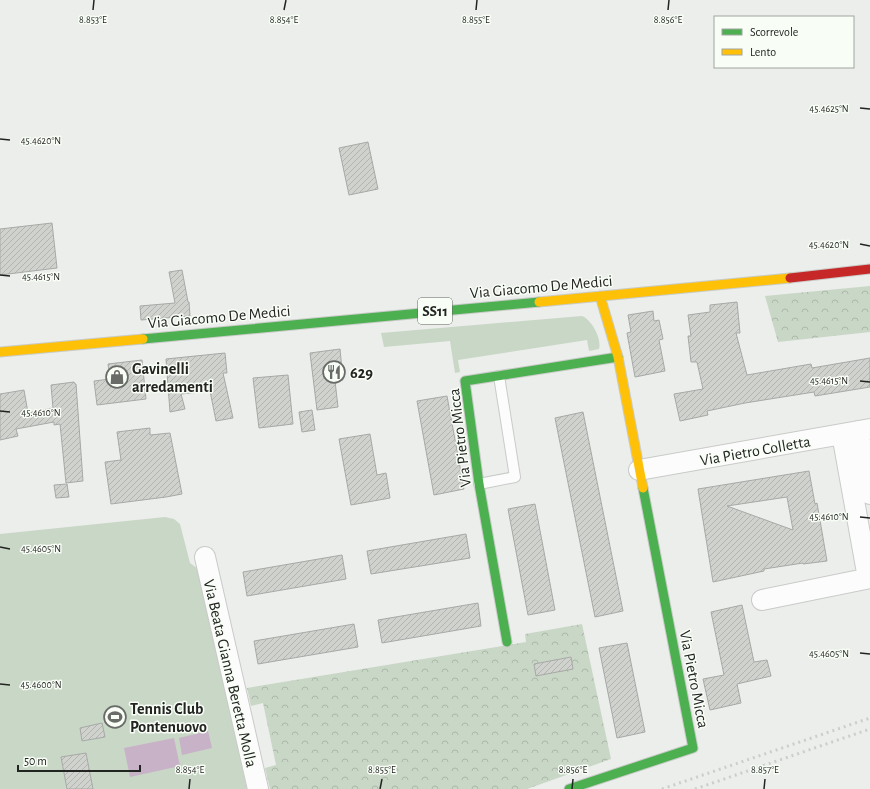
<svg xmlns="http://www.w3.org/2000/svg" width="870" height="789" font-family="'Alegreya Sans',sans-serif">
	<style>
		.grass { fill: #c9d7c6 }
		.park { fill: url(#park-crowns) }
		.water { fill: #c8b2c8 }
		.building { fill: url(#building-hatch); stroke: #a7a9a6; fill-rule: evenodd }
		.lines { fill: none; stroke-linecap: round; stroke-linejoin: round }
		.lane-casing { stroke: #c9cbc8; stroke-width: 12 }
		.street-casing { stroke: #c9cbc8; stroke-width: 22 }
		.fast-casing { stroke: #c9cbc8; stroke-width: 11 }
		.slow-casing { stroke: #c9cbc8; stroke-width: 11 }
		.jam-casing { stroke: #c9cbc8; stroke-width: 11 }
		.lane { stroke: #fcfcfc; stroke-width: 10 }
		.street { stroke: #fcfcfc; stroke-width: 20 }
		.fast { stroke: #4caf50; stroke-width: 9 }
		.slow { stroke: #ffc107; stroke-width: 9 }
		.jam { stroke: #c62828; stroke-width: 9 }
		.rail { stroke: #cccecc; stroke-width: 3; stroke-dasharray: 2 4; stroke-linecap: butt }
		.ticks { fill: none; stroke: #222422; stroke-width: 1.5 }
		.labels { text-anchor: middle; stroke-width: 3; stroke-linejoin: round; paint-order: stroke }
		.shield { fill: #f8fdf6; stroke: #626562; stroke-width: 1 }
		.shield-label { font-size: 15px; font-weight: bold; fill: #222422 }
		.street-label { font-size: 16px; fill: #222422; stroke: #f8fdf6 }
		.poi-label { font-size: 16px; font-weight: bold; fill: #222422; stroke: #f8fdf6; text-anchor: start }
		.ticks-label { font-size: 10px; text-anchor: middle; fill: #222422; stroke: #f8fdf6; stroke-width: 3; stroke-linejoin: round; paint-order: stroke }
	</style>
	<defs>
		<pattern id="park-crowns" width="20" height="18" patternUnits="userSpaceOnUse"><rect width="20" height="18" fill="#c9d7c6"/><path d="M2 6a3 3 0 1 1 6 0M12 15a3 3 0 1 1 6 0" fill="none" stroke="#acb8aa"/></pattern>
		<pattern id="building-hatch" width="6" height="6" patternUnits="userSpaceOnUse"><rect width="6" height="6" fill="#d0d2ce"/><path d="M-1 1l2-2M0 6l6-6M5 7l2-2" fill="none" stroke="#b2b4b1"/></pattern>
	</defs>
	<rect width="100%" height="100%" fill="#ebeeea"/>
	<path class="grass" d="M582,316c10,4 20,23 17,33l-10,2 -2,-11 -129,20 2,12 -5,1 -5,-32 -66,6 -3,-14z
		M165,517l9,2 6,5 10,39 8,6 49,220h-247v-255z"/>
	<path class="park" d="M870,286v46l-92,10 -13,-46z
		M582,624l29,135 -84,30h-257l-5,-21 11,-3 -13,-62 -12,3 -4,-18 279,-46 -1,-8z"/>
	<path class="water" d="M208,731l4,17 -30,7 -3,-17z
		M174,738l6,28 -50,11 -6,-29z"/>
	<path class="building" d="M368,142l10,47 -29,6 -10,-47z
		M52,223l5,45 -57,7v-46z
		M182,270l6,32h1l1,14 -49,4 -1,-14 35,-3 -6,-31z
		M737,302l3,31h-4l11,42 64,-11 1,4 58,-10v29l-55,9 -1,-4 -69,11 -38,8 1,4 -28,6 -6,-27 29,-5 -6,-27h-6l-3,-26h3l-3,-21 22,-3v-7z
		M653,311l1,10 5,-1 4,19 -4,1 6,31 -30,6 -8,-44 4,-1 -3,-17z
		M340,349l3,31 -8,1 3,26 -21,3 -7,-57z
		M225,353l2,20h-4l10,45 -17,3 -6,-30 -29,3 4,15 -15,3 -4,-53z
		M142,360l4,39 -49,6 -3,-24 16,-2 -2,-15z
		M288,375l5,49 -34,4 -6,-50z
		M74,382l1,2h1l7,97 -17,2 -6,-59 -6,1v-3l-38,7 2,7 -18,4v-46l24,-4 4,23 25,-5 -2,-23z
		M447,396l17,93 -30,6 -17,-94z
		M312,410l3,20 -13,2 -3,-20z
		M583,412l40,199 -28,6 -40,-199z
		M150,428v7l20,-2 12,61 -16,3 -55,7 -6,-42 16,-2 -4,-28z
		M370,434l7,41 9,-2 4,25 -39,7 -12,-66z
		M809,471l6,33 2,-1 10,58 -24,3v-1l-39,6v2l-51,11 -15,-93zM787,497l6,33 -66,-24z
		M67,484l2,13 -13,1 -2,-13z
		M535,504l20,106 -27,5 -20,-106z
		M466,534l4,24 -99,16 -4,-23z
		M342,555l4,24 -99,17 -4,-24z
		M478,603l3,23 -99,17 -4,-23z
		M742,605l12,57 13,-2 4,16 -34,8 4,19 -31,7 -7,-31 21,-4 -13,-63z
		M354,624l4,23 -100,17 -4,-23z
		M627,643l18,89 -28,6 -18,-90z
		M571,657l2,12 -37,7 -2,-12z
		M102,723l3,14 -23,4 -2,-13z
		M86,753l7,36h-26l-6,-32z"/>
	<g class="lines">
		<g class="lane-casing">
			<path id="lane" d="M479,484l36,-7 -16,-101"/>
		</g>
		<g class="street-casing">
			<path id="street" d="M858,431l12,63
				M842,434l26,144
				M639,470l231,-41
				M205,557l53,232
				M762,600l108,-22"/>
		</g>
		<g class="fast-casing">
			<path id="fast" d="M143,339l396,-37
				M507,642l-28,-158 -14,-103 153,-24
				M569,789l124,-41 -50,-260"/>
		</g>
		<g class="slow-casing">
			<path id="slow" d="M600,296l18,61 25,131
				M539,302l251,-24
				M0,352l143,-13"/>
		</g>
		<g class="jam-casing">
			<path id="jam" d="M790,278l80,-9"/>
		</g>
		<use href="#lane" class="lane"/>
		<use href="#street" class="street"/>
		<use href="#fast" class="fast"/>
		<use href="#slow" class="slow"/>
		<use href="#jam" class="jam"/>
		<path class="rail" d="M662,789l208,-71
			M695,789l175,-60"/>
	</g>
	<path class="ticks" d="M93,10l1,-10M284,10l2,-10M476,10l1,-10M668,10l1,-10M860,108l10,1M0,139l10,1M860,244l10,2M0,275l10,1M860,381l10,1M0,411l10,1M860,517l10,1M0,547l10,2M860,653l10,1M0,684l10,1M189,789l1,-10M380,789l2,-10M572,789l1,-10M764,789l1,-10"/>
	<defs>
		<g id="restaurant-ring" transform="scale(1.15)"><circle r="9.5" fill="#f8fdf6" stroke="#686b68" stroke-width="1.5"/><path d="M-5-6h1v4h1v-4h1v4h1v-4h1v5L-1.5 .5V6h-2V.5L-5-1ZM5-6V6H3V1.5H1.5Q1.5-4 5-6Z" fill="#686b68"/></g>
		<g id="shop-ring" transform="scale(1.15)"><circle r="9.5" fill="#f8fdf6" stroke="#686b68" stroke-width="1.5"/><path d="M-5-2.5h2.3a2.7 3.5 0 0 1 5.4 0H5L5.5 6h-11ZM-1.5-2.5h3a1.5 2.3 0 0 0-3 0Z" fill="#686b68"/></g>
		<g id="stadium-ring" transform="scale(1.15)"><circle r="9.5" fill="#f8fdf6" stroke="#686b68" stroke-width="1.5"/><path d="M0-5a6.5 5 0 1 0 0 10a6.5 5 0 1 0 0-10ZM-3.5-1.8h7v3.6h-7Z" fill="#686b68"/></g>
	</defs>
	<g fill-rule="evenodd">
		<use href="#restaurant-ring" x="334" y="372"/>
		<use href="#shop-ring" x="117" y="377"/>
		<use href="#stadium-ring" x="115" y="717"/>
	</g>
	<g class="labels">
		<rect class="shield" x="418" y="298" width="34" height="26" rx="3"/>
		<g class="shield-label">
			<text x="435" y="316">SS11</text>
		</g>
		<g class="street-label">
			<text transform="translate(541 286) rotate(-5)" y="6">Via Giacomo De Medici</text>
			<text transform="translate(219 316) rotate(-5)" y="6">Via Giacomo De Medici</text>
			<text transform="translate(459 438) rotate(-97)" y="6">Via Pietro Micca</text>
			<text transform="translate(755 450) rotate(-10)" y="6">Via Pietro Colletta</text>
			<text transform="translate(231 673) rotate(77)" y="6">Via Beata Gianna Beretta Molla</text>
			<text transform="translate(695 679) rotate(79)" y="6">Via Pietro Micca</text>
		</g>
		<g class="poi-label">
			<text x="132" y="374">Gavinelli<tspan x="132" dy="18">arredamenti</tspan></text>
			<text x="350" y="378">629</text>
			<text x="130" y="714">Tennis Club<tspan x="130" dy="18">Pontenuovo</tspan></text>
		</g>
	</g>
	<g class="ticks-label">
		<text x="93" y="23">8.853°E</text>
		<text x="284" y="23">8.854°E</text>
		<text x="476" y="23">8.855°E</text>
		<text x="668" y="23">8.856°E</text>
		<text x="829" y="112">45.4625°N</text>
		<text x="41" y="144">45.4620°N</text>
		<text x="829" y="248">45.4620°N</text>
		<text x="41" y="280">45.4615°N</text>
		<text x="829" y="384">45.4615°N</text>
		<text x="41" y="416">45.4610°N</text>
		<text x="829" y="520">45.4610°N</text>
		<text x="41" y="552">45.4605°N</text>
		<text x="829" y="657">45.4605°N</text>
		<text x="41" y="688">45.4600°N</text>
		<text x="190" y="773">8.854°E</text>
		<text x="382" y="773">8.855°E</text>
		<text x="573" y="773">8.856°E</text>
		<text x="765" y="773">8.857°E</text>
	</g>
	<rect x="714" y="16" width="140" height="52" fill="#f8fdf6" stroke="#a2a6a1"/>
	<rect x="722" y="29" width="20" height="6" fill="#4caf50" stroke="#a2a6a1"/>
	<text x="750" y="36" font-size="12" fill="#222422">Scorrevole</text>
	<rect x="722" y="49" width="20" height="6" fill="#ffc107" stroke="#a2a6a1"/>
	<text x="750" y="56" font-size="12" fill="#222422">Lento</text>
	<path d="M18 765v6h122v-6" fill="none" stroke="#222422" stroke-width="2"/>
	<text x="24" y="765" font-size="12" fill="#222422" stroke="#f8fdf6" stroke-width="3" paint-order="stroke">50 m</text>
</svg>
